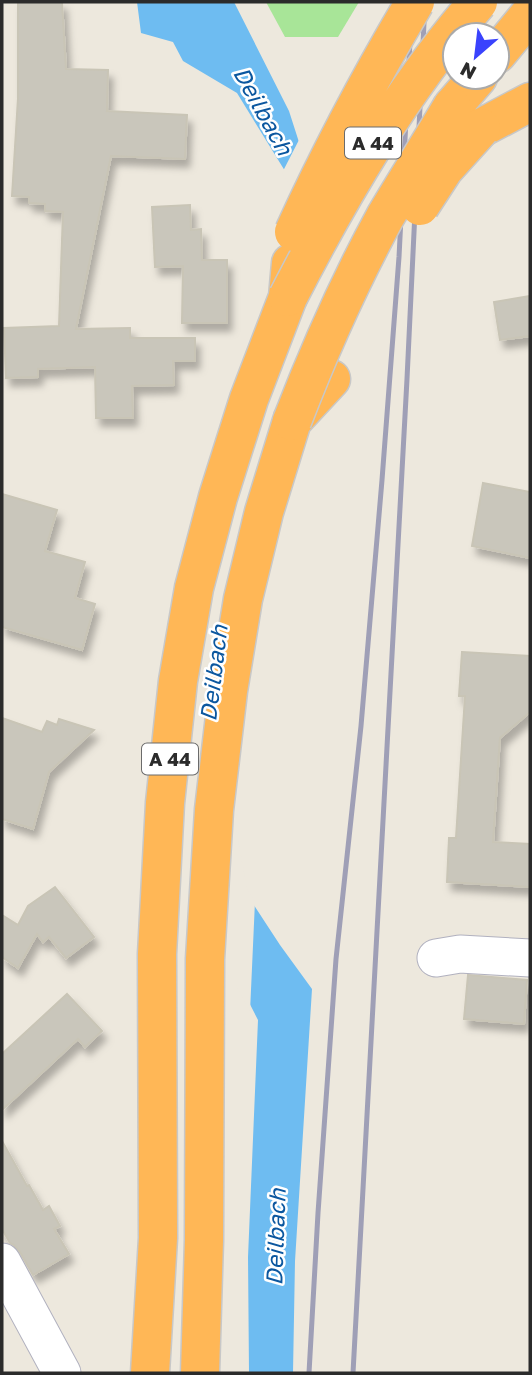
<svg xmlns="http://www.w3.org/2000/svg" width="532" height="1375" font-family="'Golos Text',sans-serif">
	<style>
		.green { fill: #a8e598 }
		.water { fill: #6ebcf1 }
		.pier { fill: #ede8dd }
		.building { fill: #c9c6bb; stroke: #c9c5b6; stroke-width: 2; filter: url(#shadow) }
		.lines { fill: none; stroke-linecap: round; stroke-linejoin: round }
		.minor-casing { stroke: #b1b1bf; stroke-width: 39 }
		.highway-casing { stroke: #c8c8c8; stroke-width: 41 }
		.minor { stroke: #fff; stroke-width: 37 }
		.highway { stroke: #ffb756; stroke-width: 38 }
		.rail { stroke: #9f9fb6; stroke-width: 5 }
		.highway-bridge-casing { stroke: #c8c8c8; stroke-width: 41; stroke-linecap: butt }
		.highway-bridge { stroke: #ffb756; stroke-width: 38 }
		.labels { text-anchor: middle; stroke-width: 5; stroke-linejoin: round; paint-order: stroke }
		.shield { fill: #fff; stroke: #6b6b6b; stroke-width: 2 }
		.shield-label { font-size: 19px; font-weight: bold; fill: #2b2b2b }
		.water-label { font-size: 23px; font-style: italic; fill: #0b579f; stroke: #fff }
	</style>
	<defs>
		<filter id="shadow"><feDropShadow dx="4.5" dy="8" stdDeviation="3.5" flood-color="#0004"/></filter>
	</defs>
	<rect width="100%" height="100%" fill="#ede8dd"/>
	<path class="green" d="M266,2h93l-21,35h-53z"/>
	<path class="water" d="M137,2h97l55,109 42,131 -87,313 -11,275 11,60 36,55 32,44 -17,272 -2,112h-44l-1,-116 10,-237 -18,-35 -53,-75 80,-521 26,-205 -56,-91 -54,-32 -10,-19 -32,-9z"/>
	<path class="pier" d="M301,136l33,107 -38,143 -49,170 -11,273 11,60 8,12 -5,111 -13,-25 -53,-76 -1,-101 34,-260 47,-162 26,-203 -8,-12z"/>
	<path class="building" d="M18,2h44l4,67 42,1 -1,41 80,4 -2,44 -74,-3 -35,173 54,-1v10h65v23h-22l1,24 -42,1 1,32h-37l-1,-51 -57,2v8l-32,1 -2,-50 55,-2 4,-114 -18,-1v-7l-16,-1v-6l-17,-1 6,-98z
		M190,205l1,25 10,-1 1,31h25v63h-45l1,-57 -28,1 -3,-60z
		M530,296v40l-30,4 -6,-38z
		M483,483l47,9v66l-58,-12z
		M2,494l55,16 -12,41 40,11 -10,36 20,6 -13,46 -80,-23z
		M462,652l68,4v56l-30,26 -7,104 37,2v43l-83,-5 2,-44h7l9,-142h-6z
		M2,718l40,14 5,-11 10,4 2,-6 35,11 -45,42 -16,57 -31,-10z
		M55,887l39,50 -28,21 -17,-21 -6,5 -6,-8 -19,34 -16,-11v-42l16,10 10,-19z
		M468,975l59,5 -3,44 -60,-5z
		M67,994l35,37 -17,16 -7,-8 -76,71v-56z
		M2,1141l25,45 2,-1 14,25 6,-4 11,20 -6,3 15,25 -36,21 -13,-23 -6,-7 -4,-2 -8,-14z"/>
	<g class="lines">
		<g class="minor-casing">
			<path id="minor" d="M436,958l24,-4 70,4
				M2,1262l60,111"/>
		</g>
		<g class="highway-casing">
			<path id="highway" d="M497,54l33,-40
				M452,107l26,-30
				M481,128l49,-26
				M150,1373l8,-135 -1,-284 8,-151 13,-122 16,-93 24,-91 31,-98 39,-102 3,-34
				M200,1373l4,-133 1,-281 9,-149 14,-119 15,-92 21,-87 28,-91 39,-42"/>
		</g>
		<use href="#minor" class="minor"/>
		<use href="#highway" class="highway"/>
		<path class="rail" d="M309,1373l9,-160 18,-254 25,-233 21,-246 17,-223 13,-255
			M353,1373l54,-994 18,-377"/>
		<g class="highway-bridge-casing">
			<path id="highway-bridge" d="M420,206l24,-37 37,-41
				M294,232c36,-79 77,-156 121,-230
				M288,297c54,-105 113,-206 190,-295
				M292,421c27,-70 57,-138 93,-204 22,-37 45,-73 67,-110"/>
		</g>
		<use href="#highway-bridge" class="highway-bridge"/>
	</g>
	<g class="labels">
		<g class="shield">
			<rect x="345" y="127.5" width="56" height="31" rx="5"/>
			<rect x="142" y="743.5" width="56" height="31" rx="5"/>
		</g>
		<g class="shield-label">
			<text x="373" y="150">A 44</text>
			<text x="170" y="766">A 44</text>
		</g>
		<g class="water-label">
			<text transform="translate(263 111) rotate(61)" y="8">Deilbach</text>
			<text transform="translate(214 673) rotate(-83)" y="8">Deilbach</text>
			<text transform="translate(276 1237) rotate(-88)" y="8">Deilbach</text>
		</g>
	</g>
	<rect width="532" height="1375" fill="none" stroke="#2b2b2b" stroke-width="7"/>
	<g transform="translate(476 56) rotate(208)"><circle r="33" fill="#ffffff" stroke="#aaaaaa" stroke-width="2"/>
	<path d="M0-5L12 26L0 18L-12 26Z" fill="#3a43fd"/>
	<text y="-10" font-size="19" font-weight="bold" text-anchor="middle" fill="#2b2b2b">N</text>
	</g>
</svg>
